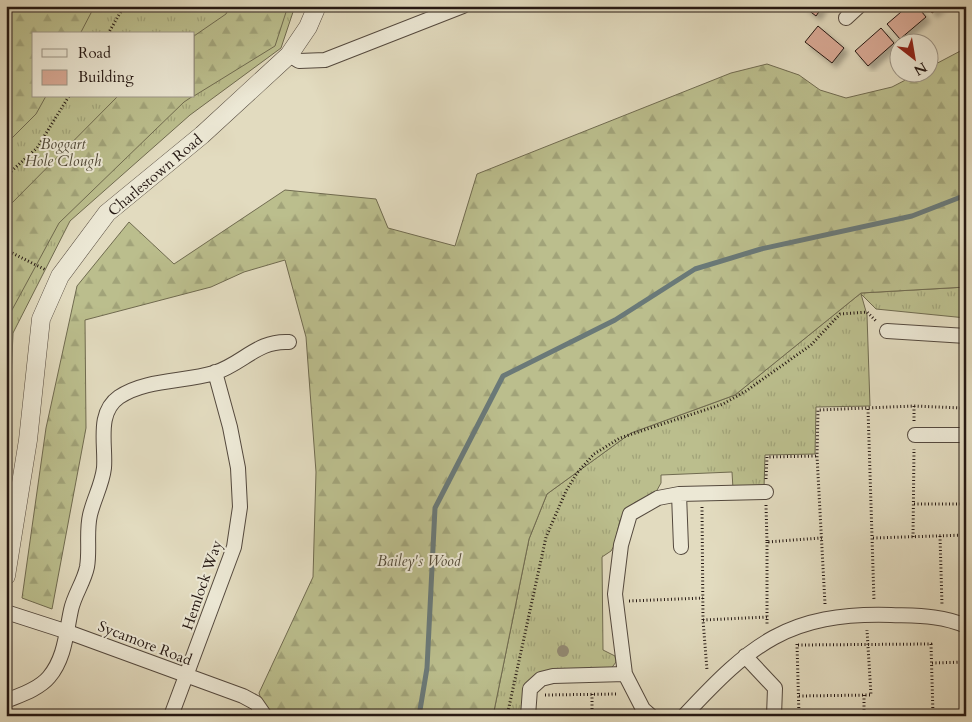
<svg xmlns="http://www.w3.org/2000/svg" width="972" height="722" font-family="Cardo,serif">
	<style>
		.grass { fill: url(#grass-tufts); stroke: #706b50; fill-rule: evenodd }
		.forest { fill: url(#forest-firs); stroke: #706b50 }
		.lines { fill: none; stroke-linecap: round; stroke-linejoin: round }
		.stream { stroke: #6a7978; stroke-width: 5 }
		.building { fill: #d9aa96; stroke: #251813; filter: url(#shadow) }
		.minor-casing { stroke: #54493e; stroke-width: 16 }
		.tertiary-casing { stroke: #54493e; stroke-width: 19 }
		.path { stroke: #251813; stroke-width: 3; stroke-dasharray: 1 2.5; stroke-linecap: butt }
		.minor { stroke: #ece8d5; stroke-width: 14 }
		.tertiary { stroke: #ece8d5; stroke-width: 18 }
		.tree { fill: #938b75 }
		.labels { text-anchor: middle; stroke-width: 4; stroke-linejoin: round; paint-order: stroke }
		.park-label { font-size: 15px; font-style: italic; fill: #524a38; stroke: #ece8d5 }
		.street-label { font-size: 15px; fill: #251813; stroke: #ece8d5 }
	</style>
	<defs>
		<pattern id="grass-tufts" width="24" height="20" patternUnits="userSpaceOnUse" patternTransform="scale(1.25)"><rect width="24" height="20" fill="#bbbe8d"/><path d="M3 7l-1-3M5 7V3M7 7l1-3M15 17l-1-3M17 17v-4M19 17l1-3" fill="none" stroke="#a1a379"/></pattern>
		<pattern id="forest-firs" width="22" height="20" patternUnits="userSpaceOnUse" patternTransform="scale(1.25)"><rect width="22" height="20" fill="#bbbe8d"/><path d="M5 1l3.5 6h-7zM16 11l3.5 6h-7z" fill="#a1a379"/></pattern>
		<filter id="shadow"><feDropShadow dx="4.5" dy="4.5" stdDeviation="2.5" flood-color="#0004"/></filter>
	</defs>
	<rect width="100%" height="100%" fill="#e2dbbf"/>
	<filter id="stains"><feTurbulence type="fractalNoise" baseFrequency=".004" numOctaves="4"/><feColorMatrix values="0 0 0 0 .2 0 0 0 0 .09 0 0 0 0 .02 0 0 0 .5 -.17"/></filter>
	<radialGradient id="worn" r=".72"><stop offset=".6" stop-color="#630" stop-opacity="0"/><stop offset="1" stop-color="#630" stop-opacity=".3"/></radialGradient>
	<path class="grass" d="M6,6h289l-14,42 -91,67 -120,106 -57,112 -7,170zM34,34h160v62h-160z
		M966,287v31l-90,-9 -15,-15 6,21 3,91 -54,1 -1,47 -50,1 -1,33 -31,1 -1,-17 -71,3v8l-5,9 -22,11 -14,17 -6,26 -3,5 -9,6 1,93 12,6 1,6 -6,8 -68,3 -18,43h-31l36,-177 18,-45 84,-61 104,-38 126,-102z"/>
	<path class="forest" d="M6,6h79l7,5 -12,23h-46v62h12l-10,18 -30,30z
		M230,6h58l-13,40 -81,50v-60l32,-22z
		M966,48v239l-105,6 -126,102 -104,38 -84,61 -18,45 -36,177h-227l-7,-23 54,-116 3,-105 -10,-135 -21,-77 -41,12 -33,15 -126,33 1,108 -34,181 -30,-11 24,-170 31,-142 52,-64 45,42 111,-74 91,9 12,29 67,18 22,-72 254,-101 36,-9 32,11 21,15 26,8 46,-11 27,-14 11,-1v-5z
		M118,96h75l-9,6 -125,121 -53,98v-112z"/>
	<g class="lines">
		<path class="stream" d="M419,716l8,-48 8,-160 68,-132 112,-56 80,-51 66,-20 151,-33 54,-21"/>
	</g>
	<path class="building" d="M803,6h20l-7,10z
		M908,6h9l9,11 -26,22 -13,-15z
		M928,6h14l-10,7z
		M818,26l26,22 -12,15 -27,-21z
		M881,28l13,15 -26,23 -13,-15z"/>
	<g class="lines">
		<g class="minor-casing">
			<path id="minor" d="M846,18l13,-12
				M289,55l10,6 26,-1 138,-54
				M887,331l79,5
				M915,435h51
				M679,494l2,53
				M6,612l62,20 175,64 13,7 9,13
				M745,656l30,32 -1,28
				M6,701c14,-6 33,-12 43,-24 16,-19 17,-44 22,-67 3,-15 13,-28 16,-43 3,-17 -1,-35 3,-52 4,-17 12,-30 14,-47 2,-23 -8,-55 15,-71 27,-18 65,-15 95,-24 29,-9 43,-33 75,-31
				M171,716l63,-169 6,-40 -2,-39 -8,-41 -15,-55
				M528,716l2,-27 11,-10 12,-3 72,-2
				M651,716l-8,-7 -18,-35 -10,-80 6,-49 9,-31 28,-16 21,-4 87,-2
				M684,716c67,-72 104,-104 207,-101 26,1 50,0 75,11"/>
		</g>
		<g class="tertiary-casing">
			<path id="tertiary" d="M6,576l22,-136 13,-121 19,-43 47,-63 95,-78 87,-80 19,-28 9,-21"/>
		</g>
		<path class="path" d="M108,34l16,-28
			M6,176l31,-28 32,-52
			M6,250l40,20
			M914,406v15
			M868,409l6,192
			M766,479l1,-22 50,-1
			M914,504h52
			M766,505l1,37 55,-4
			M702,507l1,113 4,50
			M940,536l2,69
			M913,537l1,-88
			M873,538l93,-3
			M767,542v84
			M629,601l74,-3
			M825,604l-8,-148 1,-46 96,-4 48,2
			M703,620l64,-3
			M797,644l2,72
			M798,645l133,-1 2,71
			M932,663l34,-1
			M592,694v22
			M545,695l73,-1
			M864,695v21
			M799,696l72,-1 -4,-65
			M928,715l38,-1
			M507,716l39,-179 20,-46 11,-18 17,-19 26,-16 103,-34 23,-13 65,-46 29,-31 27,-2 10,10"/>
		<use href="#minor" class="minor"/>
		<use href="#tertiary" class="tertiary"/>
	</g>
	<circle class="tree" cx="563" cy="651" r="6"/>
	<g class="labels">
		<g class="park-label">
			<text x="63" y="149">Boggart<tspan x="63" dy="17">Hole Clough</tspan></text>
			<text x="419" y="566">Bailey's Wood</text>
		</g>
		<g class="street-label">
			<text transform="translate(155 175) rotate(-40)" y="5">Charlestown Road</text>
			<text transform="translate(202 585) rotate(-71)" y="5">Hemlock Way</text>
			<text transform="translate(145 643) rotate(21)" y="5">Sycamore Road</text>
		</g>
	</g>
	<rect width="972" height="722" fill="none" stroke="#e2dbbf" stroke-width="25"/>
	<rect x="8" y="8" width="957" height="707" fill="none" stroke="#251813" stroke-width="2.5"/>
	<rect x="12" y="12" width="947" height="697" fill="none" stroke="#251813"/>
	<rect x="32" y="32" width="162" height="65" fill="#ece8d5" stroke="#9c9587"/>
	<rect x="42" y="49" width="25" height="8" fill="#ece8d5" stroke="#9c9587"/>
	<text x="78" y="58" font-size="15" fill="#251813">Road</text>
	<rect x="42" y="70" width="25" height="15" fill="#d9aa96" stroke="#9c9587"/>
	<text x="78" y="82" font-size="15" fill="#251813">Building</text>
	<g transform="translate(914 58) rotate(149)"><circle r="24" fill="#ece8d5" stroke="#9c9587"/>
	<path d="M0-4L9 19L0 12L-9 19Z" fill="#8f2418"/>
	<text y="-8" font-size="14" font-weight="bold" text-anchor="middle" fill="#251813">N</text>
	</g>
	<rect width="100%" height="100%" filter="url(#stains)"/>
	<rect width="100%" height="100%" fill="url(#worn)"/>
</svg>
